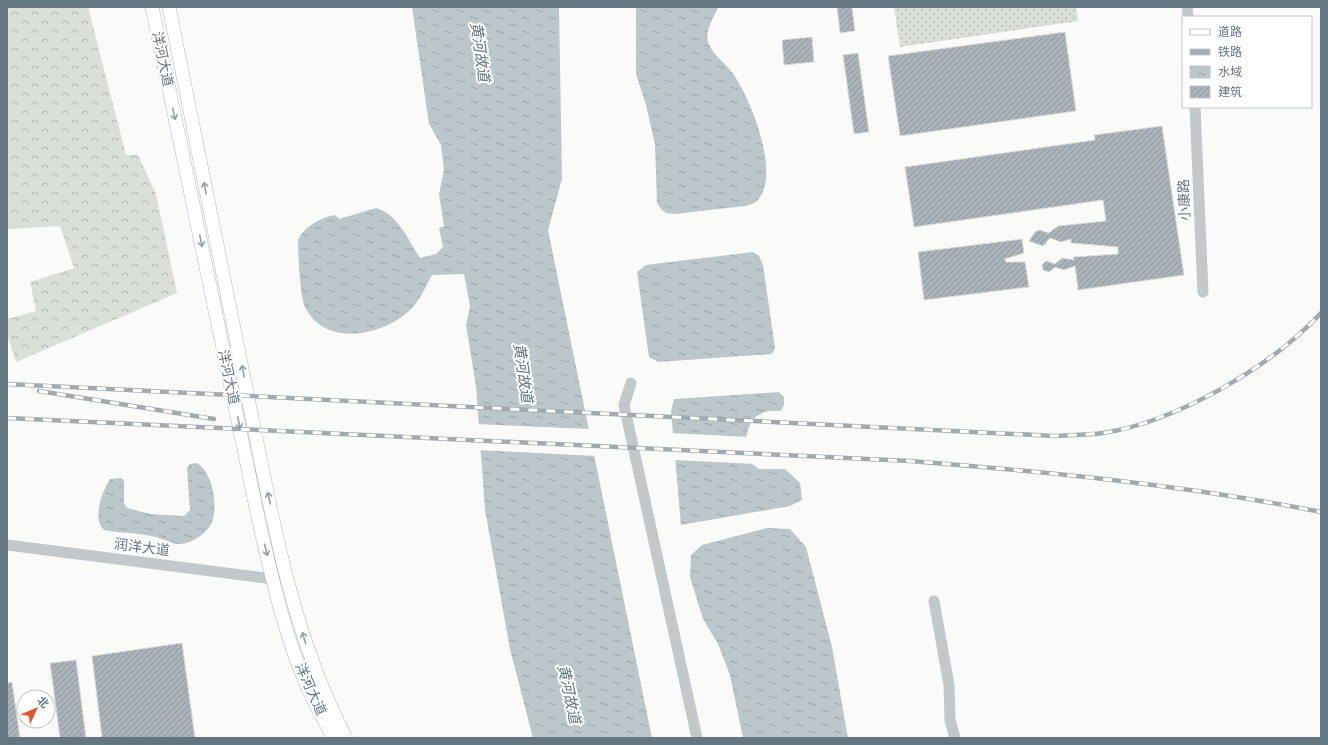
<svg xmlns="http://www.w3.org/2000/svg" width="1328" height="745" font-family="Signika,'Noto Sans SC',sans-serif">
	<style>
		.grass { fill: url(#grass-dots) }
		.forest { fill: url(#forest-crowns) }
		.water { fill: url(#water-ripples) }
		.pier { fill: #fafaf8 }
		.building { fill: url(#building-hatch); stroke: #dcdcda }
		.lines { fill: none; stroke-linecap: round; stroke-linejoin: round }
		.major-casing { stroke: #b5babe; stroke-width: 14 }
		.minor { stroke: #c3c8cc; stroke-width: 11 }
		.major { stroke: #fff; stroke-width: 13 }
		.rail-casing { stroke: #a2aab0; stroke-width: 4.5 }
		.rail { stroke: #fff; stroke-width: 3; stroke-dasharray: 9; stroke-linecap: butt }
		.oneway { stroke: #939fa8 }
		.labels { text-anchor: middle; stroke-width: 4; stroke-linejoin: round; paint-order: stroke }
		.street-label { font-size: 14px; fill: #657683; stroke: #fff }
		.water-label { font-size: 15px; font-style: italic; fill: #60757c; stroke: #fff }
	</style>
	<defs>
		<pattern id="grass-dots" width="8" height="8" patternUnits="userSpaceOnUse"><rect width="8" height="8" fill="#dadfd7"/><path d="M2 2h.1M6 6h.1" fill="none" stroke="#b4b9b4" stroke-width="1.8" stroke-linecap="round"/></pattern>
		<pattern id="forest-crowns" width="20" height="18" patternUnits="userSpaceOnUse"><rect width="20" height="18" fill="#dadfd7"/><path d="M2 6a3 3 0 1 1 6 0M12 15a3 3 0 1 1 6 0" fill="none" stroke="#b4b9b4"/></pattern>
		<pattern id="water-ripples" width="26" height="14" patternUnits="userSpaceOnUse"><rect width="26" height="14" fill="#bbc7cb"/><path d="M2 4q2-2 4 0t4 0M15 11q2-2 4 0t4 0" fill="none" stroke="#9ca6aa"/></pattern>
		<pattern id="building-hatch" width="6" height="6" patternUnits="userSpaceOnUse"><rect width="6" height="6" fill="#aab3b9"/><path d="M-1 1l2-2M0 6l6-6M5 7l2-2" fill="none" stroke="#8e969c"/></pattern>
	</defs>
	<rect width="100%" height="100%" fill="#fafaf8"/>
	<path class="grass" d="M894,7h182l2,14 -178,26z"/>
	<path class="forest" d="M7,7h81l38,148h12l18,39 21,99 -161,69 -9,-28v-15l29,-8 -6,-29 44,-14 -14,-42 -53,3z"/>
	<path class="water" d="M412,7h147l3,172 -14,51 104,508h-119l-23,-89 -25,-139 -9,-124 -10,-61 4,-19 -6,-32 -32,1c-6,11 -12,25 -21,34 -27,27 -86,39 -106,-2 -5,-11 -7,-53 -7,-67 7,-14 21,-22 37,-25l4,4 37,-11c21,5 33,33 44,50l16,-4 7,-7 -4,-19 5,-2 -5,-32 5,-24 -3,-25 -12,-21z
		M636,7h82c-4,11 -13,22 -10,35 5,14 18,21 26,33 17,25 48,101 23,126 -3,3 -8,4 -12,5l-70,8 -9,-1 -5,-4 -4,-6 -2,-59 -9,-39 -10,-31z
		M753,252l6,4 4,9 12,83 -3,6 -114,8 -9,-5 -12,-85 9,-7z
		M779,392l5,5v8l-3,6c-35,-2 -34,20 -37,47l15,11h26l15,14 2,17 -12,6 -109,19 -10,-114 3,-12z
		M196,463c17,7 23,46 15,61 -5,10 -18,18 -29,20 -7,1 -11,-2 -17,-4 -19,-8 -41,-6 -61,-10 -12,-11 -2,-39 6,-51l11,-1 3,2v23l3,5 23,6 34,2 6,-6 -3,-42 3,-4z
		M767,528l23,1 16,18 26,100 16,91h-105l-13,-63 -12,-31 -15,-25 -13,-42 1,-22 11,-10z"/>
	<path class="pier" d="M476,424l114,5 6,27 -118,-6z
		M671,433l77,4 -1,20 9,7 -82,-4z"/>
	<path class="building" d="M837,7h15l3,24 -15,2z
		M1065,32l11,79 -176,25 -12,-80z
		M812,37l2,25 -30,3 -2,-25z
		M858,53l11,79 -15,2 -11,-79z
		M1162,126l22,149 -106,15 -3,-24 -11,4 -9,-3 -6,5 -6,-2 -1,-5 4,-4 9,3 7,-6 12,2 -1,-3 45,-3v-7l-47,-4v-4l-10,3 -11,-4 -7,8 -14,-5 6,-9 4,-2 10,3 9,-7 48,-5 -3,-21 -189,27 -9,-60 190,-27 -1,-5z
		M1022,239l2,14 -19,6 1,3h19l4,25 -105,13 -6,-48z
		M182,643l13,95h-93l-10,-82z
		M76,660l10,78h-26l-10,-75z
		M12,682l8,56h-13v-55z"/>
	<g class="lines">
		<g class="major-casing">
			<path id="major" d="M152,7l107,515c13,55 25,112 48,164 8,18 18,35 26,52
				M169,7c26,129 52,257 78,386 24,117 43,238 99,345"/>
		</g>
		<path class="minor" d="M1187,7l1,10
			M1195,107l8,185
			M631,383l-7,22 73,333
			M7,545l266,34
			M934,601l15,84 1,35 5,18"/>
		<use href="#major" class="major"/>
		<g class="rail-casing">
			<path id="rail" d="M7,384l1047,52c16,-1 33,-1 49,-3 73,-11 168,-66 218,-120
				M39,391l175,28
				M7,418l903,43c138,11 275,24 411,51"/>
		</g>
		<use href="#rail" class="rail"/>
	</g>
	<defs><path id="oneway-shaft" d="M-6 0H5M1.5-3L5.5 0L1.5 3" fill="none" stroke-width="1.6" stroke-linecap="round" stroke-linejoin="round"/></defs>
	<g class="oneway">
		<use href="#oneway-shaft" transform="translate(174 114) rotate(78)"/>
		<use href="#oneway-shaft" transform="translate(205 188) rotate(-101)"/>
		<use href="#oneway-shaft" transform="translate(201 241) rotate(78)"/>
		<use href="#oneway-shaft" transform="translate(243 371) rotate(-101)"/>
		<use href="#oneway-shaft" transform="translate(239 423) rotate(78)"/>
		<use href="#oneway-shaft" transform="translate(269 498) rotate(-102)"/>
		<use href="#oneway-shaft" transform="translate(266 550) rotate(76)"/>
		<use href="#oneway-shaft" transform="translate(304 638) rotate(-106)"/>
	</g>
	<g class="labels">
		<g class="street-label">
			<text transform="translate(163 59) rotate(78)" y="5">洋河大道</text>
			<text transform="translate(1184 200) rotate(-92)" y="5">小康路</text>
			<text transform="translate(229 377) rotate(78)" y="5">洋河大道</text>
			<text transform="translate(142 547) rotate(7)" y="5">润洋大道</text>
			<text transform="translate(311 689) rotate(66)" y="5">洋河大道</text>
		</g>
		<g class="water-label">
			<text transform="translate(480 52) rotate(82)" y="5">黄河故道</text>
			<text transform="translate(523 373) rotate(82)" y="5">黄河故道</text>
			<text transform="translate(569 694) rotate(78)" y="5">黄河故道</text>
		</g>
	</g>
	<rect width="1328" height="745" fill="none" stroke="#657683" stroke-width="16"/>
	<rect x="1182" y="16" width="130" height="92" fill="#ffffff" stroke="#c1c8cd"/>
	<rect x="1190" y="29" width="20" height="6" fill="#ffffff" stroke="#c1c8cd"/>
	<text x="1218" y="36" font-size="12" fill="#657683">道路</text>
	<rect x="1190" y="49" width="20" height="6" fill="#a2aab0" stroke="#c1c8cd"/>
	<text x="1218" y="56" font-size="12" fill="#657683">铁路</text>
	<rect x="1190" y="66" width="20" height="12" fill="url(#water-ripples)" stroke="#c1c8cd"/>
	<text x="1218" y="76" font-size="12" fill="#657683">水域</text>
	<rect x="1190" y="86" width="20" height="12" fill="url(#building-hatch)" stroke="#c1c8cd"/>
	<text x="1218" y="96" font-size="12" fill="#657683">建筑</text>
	<g transform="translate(36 709) rotate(46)"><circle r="19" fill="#ffffff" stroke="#c1c8cd"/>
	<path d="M0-3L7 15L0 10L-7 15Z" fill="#e4572e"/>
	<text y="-6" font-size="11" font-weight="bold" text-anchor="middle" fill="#657683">北</text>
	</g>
</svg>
